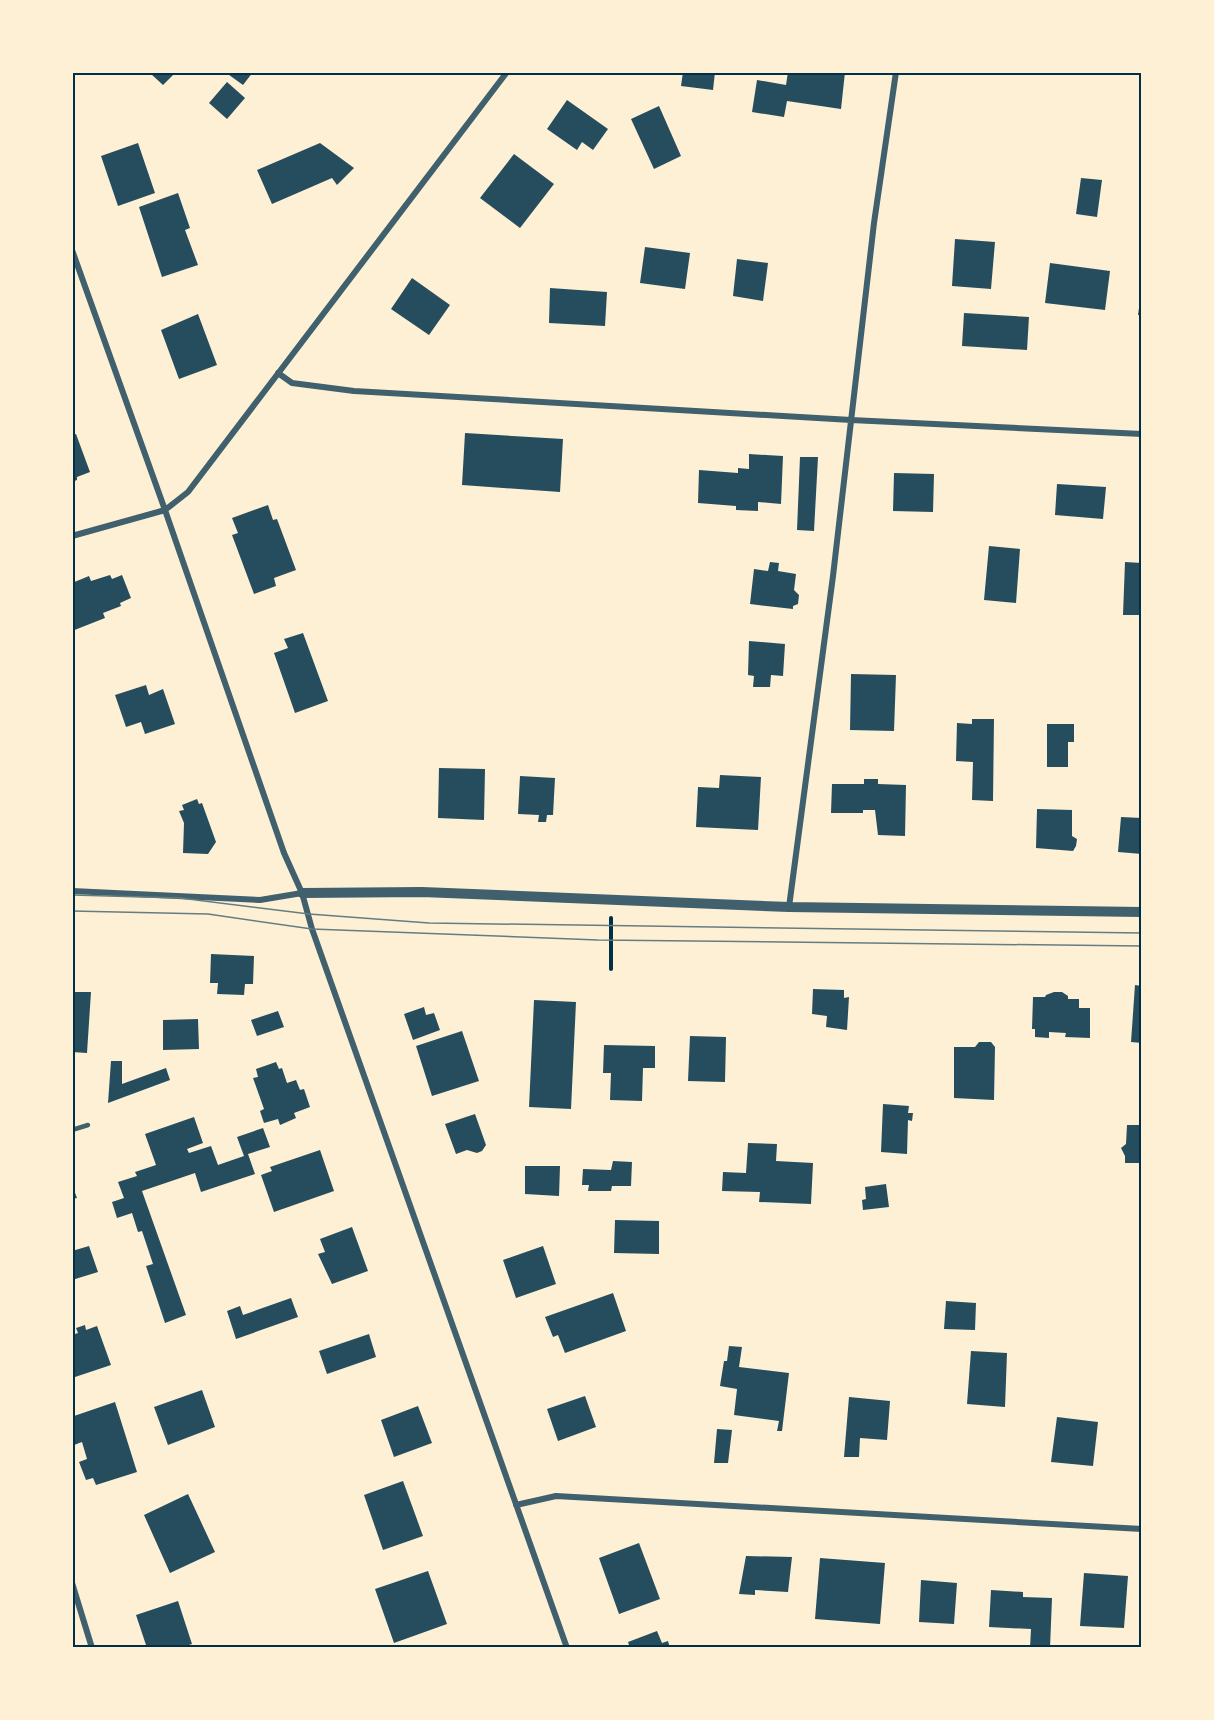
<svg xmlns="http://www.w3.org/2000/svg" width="1214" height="1720" font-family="Montserrat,sans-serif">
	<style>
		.building { fill: #264d5e }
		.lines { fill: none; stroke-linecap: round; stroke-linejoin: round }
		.path { stroke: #003049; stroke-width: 4 }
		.service { stroke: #3f606c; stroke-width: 4.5 }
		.minor { stroke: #3f606c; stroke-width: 6 }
		.tertiary { stroke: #3f606c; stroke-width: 10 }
		.tram { stroke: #657d81; stroke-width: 1.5 }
		.neatline { fill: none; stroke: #003049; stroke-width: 2 }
	</style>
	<rect width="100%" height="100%" fill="#fdf0d5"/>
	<path class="building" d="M153,72h23l-13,13 -12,-11z
		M225,72h28l-10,13z
		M683,72h32l-2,18 -32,-4z
		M788,72h57l-4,37 -54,-8 -3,16 -32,-5 5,-32 29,5z
		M227,82l18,16 -18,21 -18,-16z
		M567,100l41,29 -15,21 -11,-8 -5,8 -30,-21z
		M659,106l22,50 -27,13 -23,-50z
		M138,143l17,50 -37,13 -17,-50z
		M320,143l34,25 -17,17 -5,-7 -60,26 -15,-34z
		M514,154l40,30 -34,44 -40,-30z
		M1081,178l21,2 -5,37 -21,-3z
		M178,193l12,35 -5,2 13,35 -36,12 -23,-70z
		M955,239l40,3 -4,47 -39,-3z
		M645,247l45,6 -5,36 -45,-6z
		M737,259l31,4 -5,38 -30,-5z
		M1050,263l60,8 -5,39 -60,-7z
		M412,278l38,27 -21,30 -38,-26z
		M550,288l57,4 -2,34 -56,-3z
		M1141,294h1v21h-4z
		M964,313l65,4 -2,33 -65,-4z
		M198,314l19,51 -38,14 -18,-49z
		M465,433l98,6 -3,53 -98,-7z
		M76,434l14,38 -13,5v3l-5,2v-47z
		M749,454l34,2 -2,48 -23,-2v9l-22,-1v-4l-38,-3 1,-33 39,3v-5l11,1z
		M800,457h18l-4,74 -17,-1z
		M894,473l40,1 -1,38 -40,-1z
		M1057,484l49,3 -3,32 -48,-4z
		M268,505l5,15 4,-1 19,51 -22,8 2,8 -22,8 -22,-59 6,-2 -6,-15z
		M989,546l31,3 -4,54 -32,-3z
		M770,562l9,1 -1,8 18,3 -2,16 5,5 -1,9 -5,2v3l-43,-5 4,-35 14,2z
		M1125,562l17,1v54h-3v-2h-16z
		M110,575l2,4 10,-4 9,23 -11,5 1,3 -18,7 2,5 -33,13v-48l17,-7 2,5z
		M303,633l25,68 -33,12 -21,-60 14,-5 -4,-9z
		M749,641l36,3 -2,32 -12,-1 -1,12h-17l1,-11 -6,-1z
		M851,674l45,1 -2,56 -44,-1z
		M146,685l3,10 14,-6 12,35 -30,10 -4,-12 -15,5 -11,-32z
		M972,719h22l-1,82 -21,-1 1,-38 -17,-1 1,-38 15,1z
		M1047,724h27v18h-6v25h-21z
		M439,768l46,1 -1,51 -46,-2z
		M720,775l41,2 -3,53 -62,-3 2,-40 21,1z
		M520,776l35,2 -2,37h-6l-1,7h-8l1,-7 -21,-1z
		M864,779h14v5l28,1 -1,51 -27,-1 -3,-25h-12v3h-32l1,-29h32z
		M197,799l2,5 3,-1 14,39 -8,12 -25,-1 1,-30 -5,-12 5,-1 -2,-5z
		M1037,809l35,1v26l5,3 -1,7 -3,5 -37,-3z
		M1121,817l21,1v36l-24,-2z
		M211,954l43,2 -1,28h-8l-1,11 -27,-1 1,-11h-8z
		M1135,985l7,1v57l-11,-1z
		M813,989l31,1v8l5,-1 -2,33 -21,-3 1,-11 -15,-2z
		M72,992h19l-4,61 -15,-1z
		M1054,992h8l6,4v3h11v9h11v30l-25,-1 1,-4 -17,-1v6l-14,-1v-8h-3l1,-32h12l1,-2z
		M534,1000l42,2 -5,107 -42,-2z
		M424,1007l2,8 8,-2 6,17 -27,10 -9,-26z
		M278,1011l6,16 -27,9 -6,-16z
		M198,1019l1,30 -36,1v-30z
		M462,1031l17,50 -47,15 -16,-50z
		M690,1036l36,1 -1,45 -37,-1z
		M979,1042h12l4,5 -1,53 -40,-2v-51h21z
		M604,1045l51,1v22h-12l-1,33 -32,-1 1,-27h-8z
		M111,1061h11v23l44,-16 4,12 -62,23z
		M276,1062l3,7 3,-1 5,15 9,-3 4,10 4,-1 6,18 -16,6 2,5 -16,7 -2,-6 -14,4 -4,-12 4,-2 -11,-31 5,-1 -2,-8z
		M883,1104l26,2 -1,7h5l-1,8 -4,-1 -1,34 -26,-2z
		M475,1114l11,31 -4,6 -5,2 -10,-3 -11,4 -11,-30z
		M194,1117l9,26 -16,6 2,4 22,-7 7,19 26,-9 -7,-19 26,-9 7,19 -22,7 7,20 -54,18 -6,-19 -53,18 44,124 -21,8 -19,-57 7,-2 -11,-33 -4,1 -6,-19 -15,5 -5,-16 12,-4 -6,-16 19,-6 -2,-4 21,-7 -11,-31z
		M1127,1125h15v38h-17v-7l-4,-8 5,-4z
		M748,1143l29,1 -1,17 37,2 -2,41 -52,-2 1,-10 -38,-1 1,-19 23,1z
		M320,1150l14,41 -60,21 -13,-37 11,-4 -2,-4z
		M613,1161l19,1 -1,24h-19l-1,5h-23l1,-6h-7l1,-16 28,1z
		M525,1166h35l-1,30 -34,-2z
		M886,1184l3,23 -26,3 -1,-10 4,-1 -1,-12z
		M72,1185l5,13 -5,1z
		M615,1220l44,1v33l-45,-1z
		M352,1227l16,44 -36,13 -14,-30 7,-2 -5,-13z
		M89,1246l9,26 -26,8v-29z
		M543,1246l13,38 -40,14 -13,-38z
		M613,1293l13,38 -61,22 -7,-18 -5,2 -8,-20z
		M291,1298l7,19 -62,22 -9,-28 13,-5 3,9z
		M946,1301l30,2 -1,27 -31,-1z
		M85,1325l1,5 11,-4 14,39 -39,13v-43l6,-2 -2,-5z
		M369,1334l7,23 -49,17 -8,-23z
		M729,1346l13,1 -3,20 50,6 -7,58h-5l2,-10 -45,-6 3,-26 -17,-3 4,-25h3z
		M971,1351l36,2 -2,54 -38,-3z
		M202,1390l13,37 -47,18 -14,-38z
		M585,1396l11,31 -38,14 -11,-32z
		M849,1397l41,4 -3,39 -27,-2 -1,19h-15z
		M115,1402l22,70 -41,13 -3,-7 -7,2 -7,-18 8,-3 -5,-17 -8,3 -2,-7v-14l3,-1 -1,-7z
		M418,1406l14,37 -38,14 -13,-37z
		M1057,1417l41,5 -5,44 -42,-4z
		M717,1429l15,1 -4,33h-14z
		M403,1481l20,55 -40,14 -19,-55z
		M188,1494l27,58 -45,21 -26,-58z
		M639,1543l21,56 -41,15 -20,-56z
		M746,1556l46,1 -4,35 -33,-2v5l-16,-1z
		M820,1558l65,5 -5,61 -65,-5z
		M428,1571l19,53 -53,19 -19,-54z
		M1084,1573l44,3 -4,52 -44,-2z
		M921,1580l36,3 -3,41 -35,-2z
		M991,1590l32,2v5l29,1 -2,50h-20l1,-19 -42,-2z
		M178,1601l14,43 -13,4h-32l-11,-33z
		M657,1631l5,12 6,-2 2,7h-40l-2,-6z"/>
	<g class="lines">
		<path class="path" d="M611,969v-51"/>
		<path class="service" d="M72,1130l16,-5"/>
		<path class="minor" d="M72,250l93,260 119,343 18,40 10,36 255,719
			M278,373l14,10 62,8 497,29 291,14
			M72,536l93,-26 23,-18 319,-420
			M72,891l188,9 42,-7
			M789,907l44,-331 41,-353 22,-151
			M516,1505l40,-9 586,33
			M72,1583l20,65"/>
		<path class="tertiary" d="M302,893l120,-1 367,15 353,5"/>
		<path class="tram" d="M72,895l108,3 129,16 120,9 713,10
			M72,911l136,3 104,15 286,11 544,6"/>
	</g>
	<rect width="1214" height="1720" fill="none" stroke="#fdf0d5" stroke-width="147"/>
	<rect x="74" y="74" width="1066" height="1572" class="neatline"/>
</svg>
